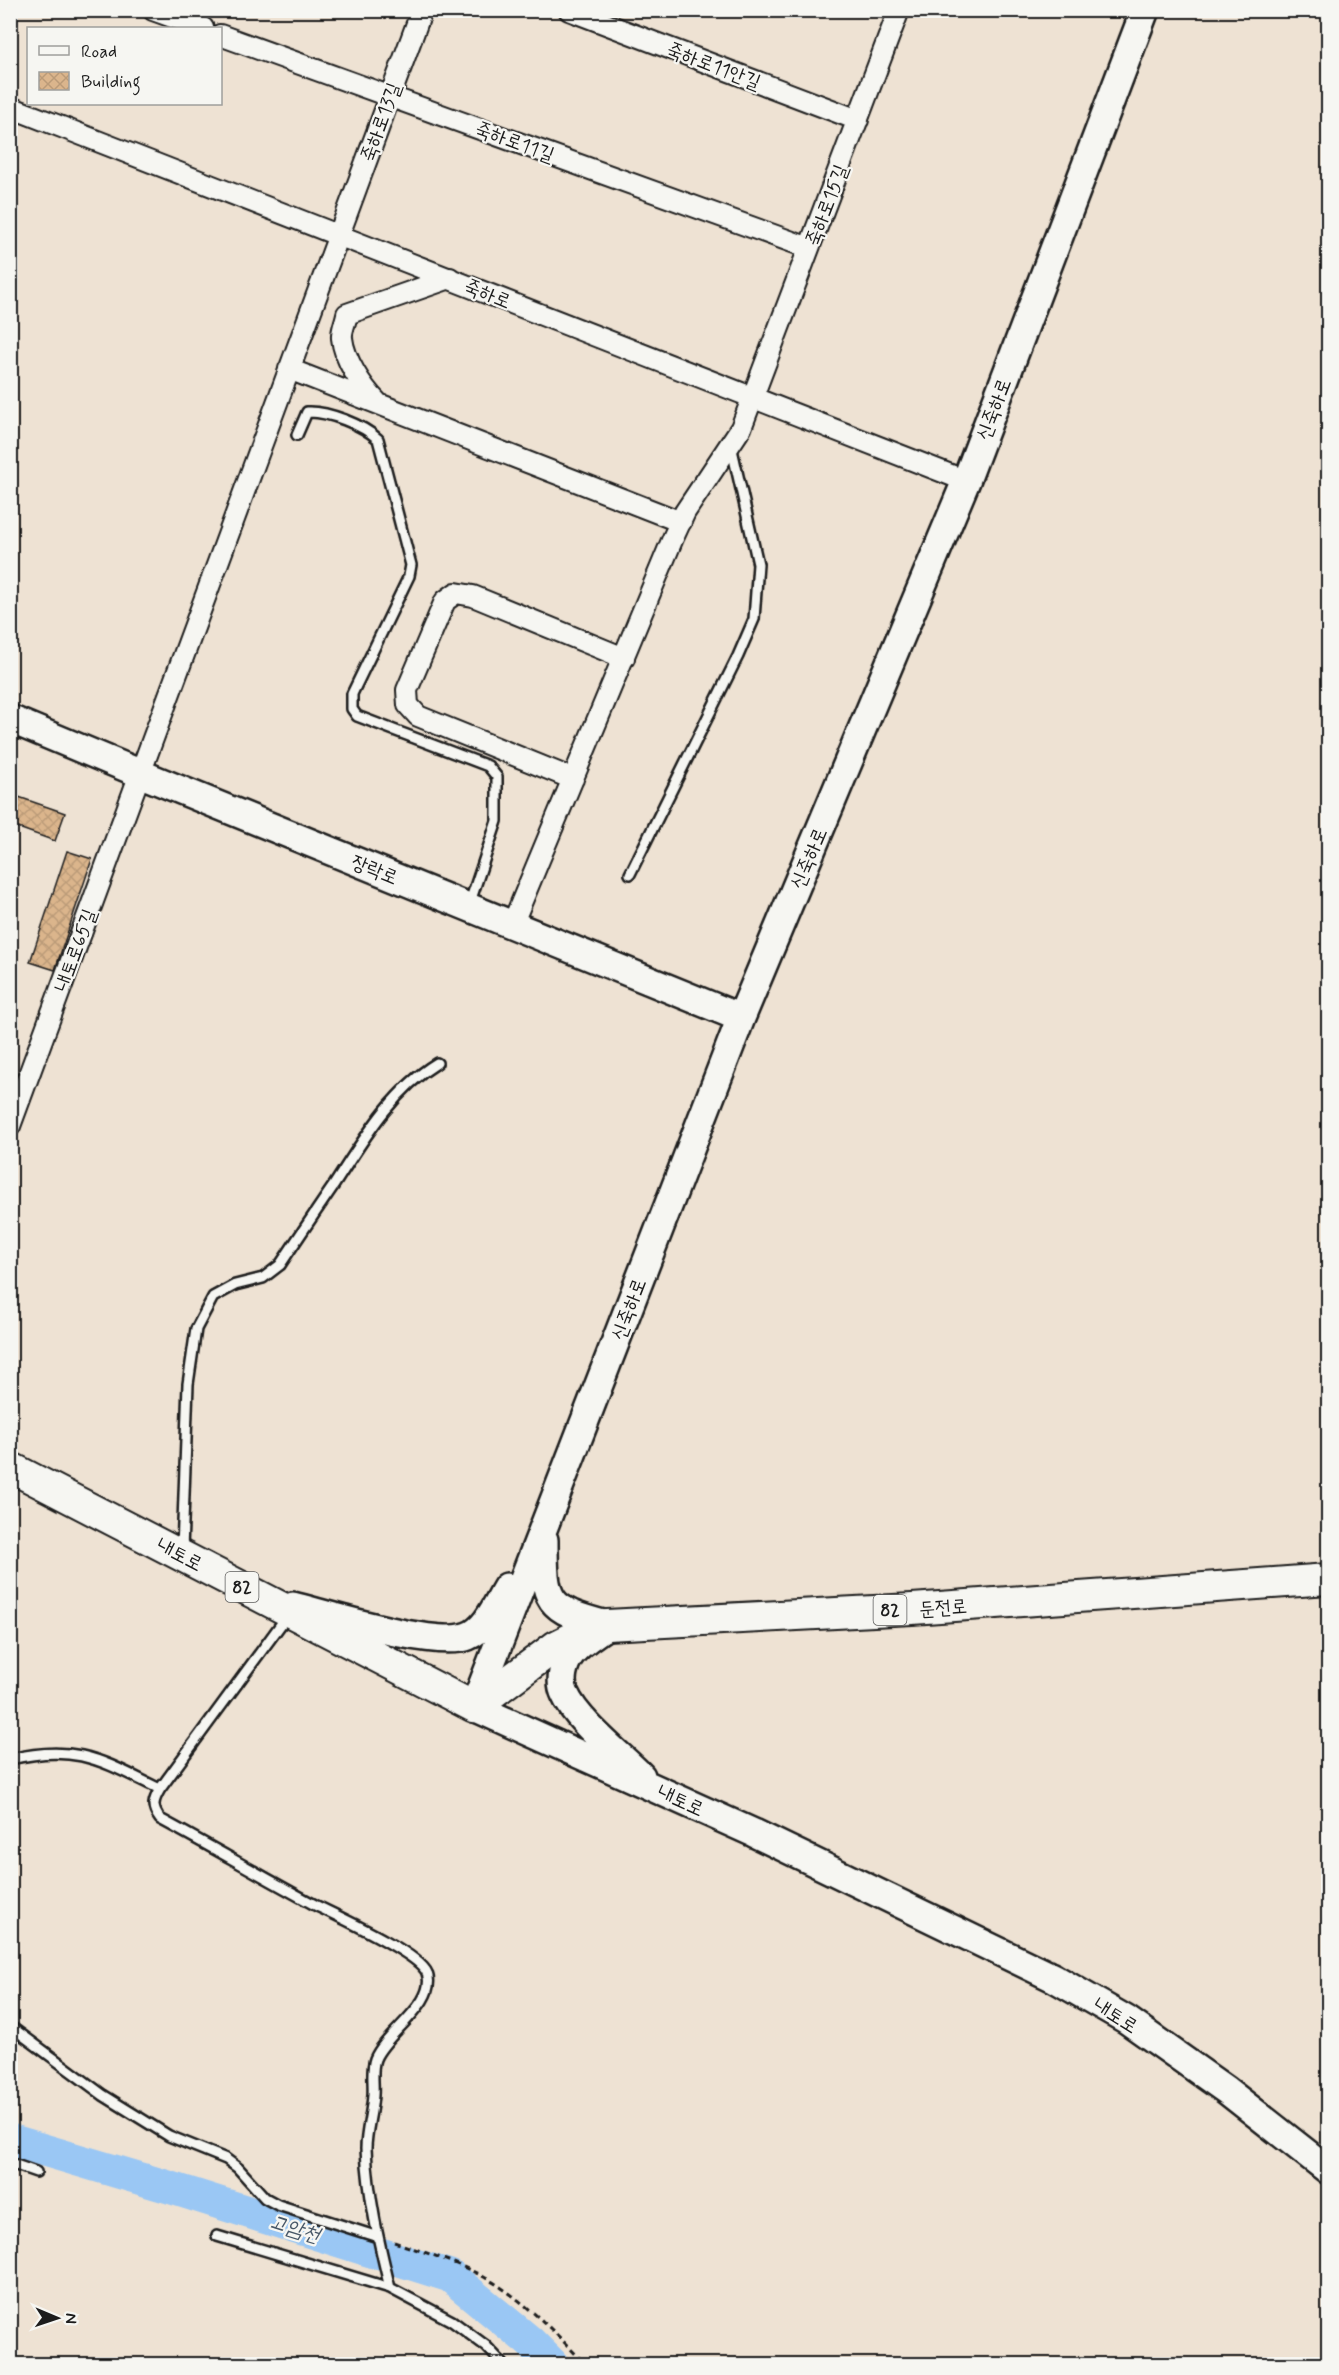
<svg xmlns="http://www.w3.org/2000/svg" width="1339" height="2375" font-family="Mynerve,'Poor Story',sans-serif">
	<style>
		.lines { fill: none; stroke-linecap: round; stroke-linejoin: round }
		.river { stroke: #9ac7f4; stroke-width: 33 }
		.building { fill: url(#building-cross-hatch); stroke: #1c1c1c; stroke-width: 1.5 }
		.lane-casing { stroke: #1c1c1c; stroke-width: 14 }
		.street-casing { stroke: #1c1c1c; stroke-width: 24 }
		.secondary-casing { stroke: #1c1c1c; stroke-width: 32 }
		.primary-casing { stroke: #1c1c1c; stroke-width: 34 }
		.path { stroke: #1c1c1c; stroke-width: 3; stroke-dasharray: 6 4.5; stroke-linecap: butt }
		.lane { stroke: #f6f6f2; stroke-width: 9 }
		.street { stroke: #f6f6f2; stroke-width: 20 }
		.secondary { stroke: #f6f6f2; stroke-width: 27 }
		.primary { stroke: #f6f6f2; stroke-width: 30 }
		.labels { text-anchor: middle; stroke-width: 4.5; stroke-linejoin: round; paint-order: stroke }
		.shield { fill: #f6f6f2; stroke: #5d5d5c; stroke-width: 1.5 }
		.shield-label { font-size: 18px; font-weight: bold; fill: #1c1c1c }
		.street-label { font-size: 20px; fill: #1c1c1c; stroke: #f6f6f2 }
		.water-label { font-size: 21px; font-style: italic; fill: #485868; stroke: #f6f6f2 }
	</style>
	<defs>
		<pattern id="building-cross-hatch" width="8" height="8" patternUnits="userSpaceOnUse" patternTransform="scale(1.5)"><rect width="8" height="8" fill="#dbb58c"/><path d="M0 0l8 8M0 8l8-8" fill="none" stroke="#bb9b78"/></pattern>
	</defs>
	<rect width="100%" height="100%" fill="#eee2d3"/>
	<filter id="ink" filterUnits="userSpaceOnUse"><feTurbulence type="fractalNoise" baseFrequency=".0167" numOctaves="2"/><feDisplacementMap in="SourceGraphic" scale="12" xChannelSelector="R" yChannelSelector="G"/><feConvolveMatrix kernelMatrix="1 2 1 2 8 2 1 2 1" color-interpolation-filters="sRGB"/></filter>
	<g filter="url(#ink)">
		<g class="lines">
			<path class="river" d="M10,2140l162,48 278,88 79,65 23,23"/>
		</g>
		<path class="building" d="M10,794l55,19 -10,28 -45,-16z
			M67,851l25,8 -37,111 -25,-8z"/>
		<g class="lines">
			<g class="lane-casing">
				<path id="lane" d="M297,435l10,-23c21,-1 56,13 71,27l33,126 -2,11 -57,118v15l5,7 131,50 9,11v44l-28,84
					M630,874l108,-218 16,-37 4,-55 -27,-119
					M182,1550l6,-166 8,-55 17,-32 22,-12 28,-7 17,-13c18,-27 36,-54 54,-80 28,-43 57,-94 103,-122
					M10,1759c67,-16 92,2 150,30 -7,12 -9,18 0,30 52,28 103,58 155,86 22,11 104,48 112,68 11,30 -41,59 -52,86 -4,11 -1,24 -2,36 -1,18 -7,36 -7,54 2,47 13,94 24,139
					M160,1789l127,-173
					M10,2026l93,69 66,41 57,23 12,9 27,30 13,7 100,32
					M10,2163l26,9
					M217,2236l173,52 62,33 34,25 17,18"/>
			</g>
			<g class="street-casing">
				<path id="street" d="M153,10l50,18
					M569,10l289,110
					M220,35l589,213
					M10,107c319,123 636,251 956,374
					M289,369l392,153
					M377,402c-15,-15 -33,-43 -35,-64 -1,-7 4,-17 5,-24l103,-36
					M573,779l-155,-63 -10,-11 -1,-15 38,-89 11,-8 17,3 151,62
					M512,925l161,-387 12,-26 56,-84 158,-418
					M10,1126l412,-1116"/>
			</g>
			<g class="secondary-casing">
				<path id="secondary" d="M1145,10l-179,471 -225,537 -267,689 280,126 300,145 73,42 99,70 102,80
					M10,719l129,54 602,245
					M544,1540c0,63 2,69 63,85 -12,9 -27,17 -36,29 -8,10 -12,28 -6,40 11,26 54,60 76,82
					M293,1606c36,9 145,43 175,30 19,-7 29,-33 39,-49"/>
			</g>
			<g class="primary-casing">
				<path id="primary" d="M10,1467l464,240 82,-61 22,-11 29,-10 305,-16 416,-30"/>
			</g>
			<path class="path" d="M394,2242c30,10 62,20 90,35 38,21 72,56 101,87"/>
			<use href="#lane" class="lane"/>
			<use href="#street" class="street"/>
			<use href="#secondary" class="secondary"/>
			<use href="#primary" class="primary"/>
		</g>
	</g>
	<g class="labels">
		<g class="shield">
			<rect x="225.5" y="1572" width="33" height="30" rx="4.5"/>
			<rect x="873.5" y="1595" width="33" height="30" rx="4.5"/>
		</g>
		<g class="shield-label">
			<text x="242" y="1593">82</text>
			<text x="890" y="1616">82</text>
		</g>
		<g class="street-label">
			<text transform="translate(714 65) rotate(21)" y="7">죽하로11안길</text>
			<text transform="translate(380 122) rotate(-70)" y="7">죽하로13길</text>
			<text transform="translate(515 141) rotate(20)" y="7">죽하로11길</text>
			<text transform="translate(826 205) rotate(-69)" y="7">죽하로15길</text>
			<text transform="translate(488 293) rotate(22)" y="7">죽하로</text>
			<text transform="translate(993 409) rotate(-69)" y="7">신죽하로</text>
			<text transform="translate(808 858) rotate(-67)" y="7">신죽하로</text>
			<text transform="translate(375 869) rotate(22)" y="7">장락로</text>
			<text transform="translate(75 950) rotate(-70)" y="7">내토로65길</text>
			<text transform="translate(628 1309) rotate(-69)" y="7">신죽하로</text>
			<text transform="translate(180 1554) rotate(27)" y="7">내토로</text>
			<text transform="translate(943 1607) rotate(-4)" y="7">둔전로</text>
			<text transform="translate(681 1800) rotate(24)" y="7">내토로</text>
			<text transform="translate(1116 2015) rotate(32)" y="7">내토로</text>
		</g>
		<g class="water-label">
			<text transform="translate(295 2228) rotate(17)" y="7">고암천</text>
		</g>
	</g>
	<rect width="1339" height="2375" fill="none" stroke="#f6f6f2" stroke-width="36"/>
	<rect x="18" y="18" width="1303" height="2339" fill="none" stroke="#1c1c1c" stroke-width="2" filter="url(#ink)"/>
	<rect x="27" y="27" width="195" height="78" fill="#f6f6f2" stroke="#9f9f9c" stroke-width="1.5"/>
	<rect x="39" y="46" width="30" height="9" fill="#f6f6f2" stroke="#9f9f9c" stroke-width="1.5"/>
	<text x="81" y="57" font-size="18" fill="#1c1c1c">Road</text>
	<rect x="39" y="72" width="30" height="18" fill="url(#building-cross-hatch)" stroke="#9f9f9c" stroke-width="1.5"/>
	<text x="81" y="87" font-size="18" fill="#1c1c1c">Building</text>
	<g transform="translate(57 2318) rotate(92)" stroke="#f6f6f2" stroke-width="4.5" paint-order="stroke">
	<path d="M0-4.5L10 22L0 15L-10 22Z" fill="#1c1c1c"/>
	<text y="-9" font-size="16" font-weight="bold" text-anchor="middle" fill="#1c1c1c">N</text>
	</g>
</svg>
